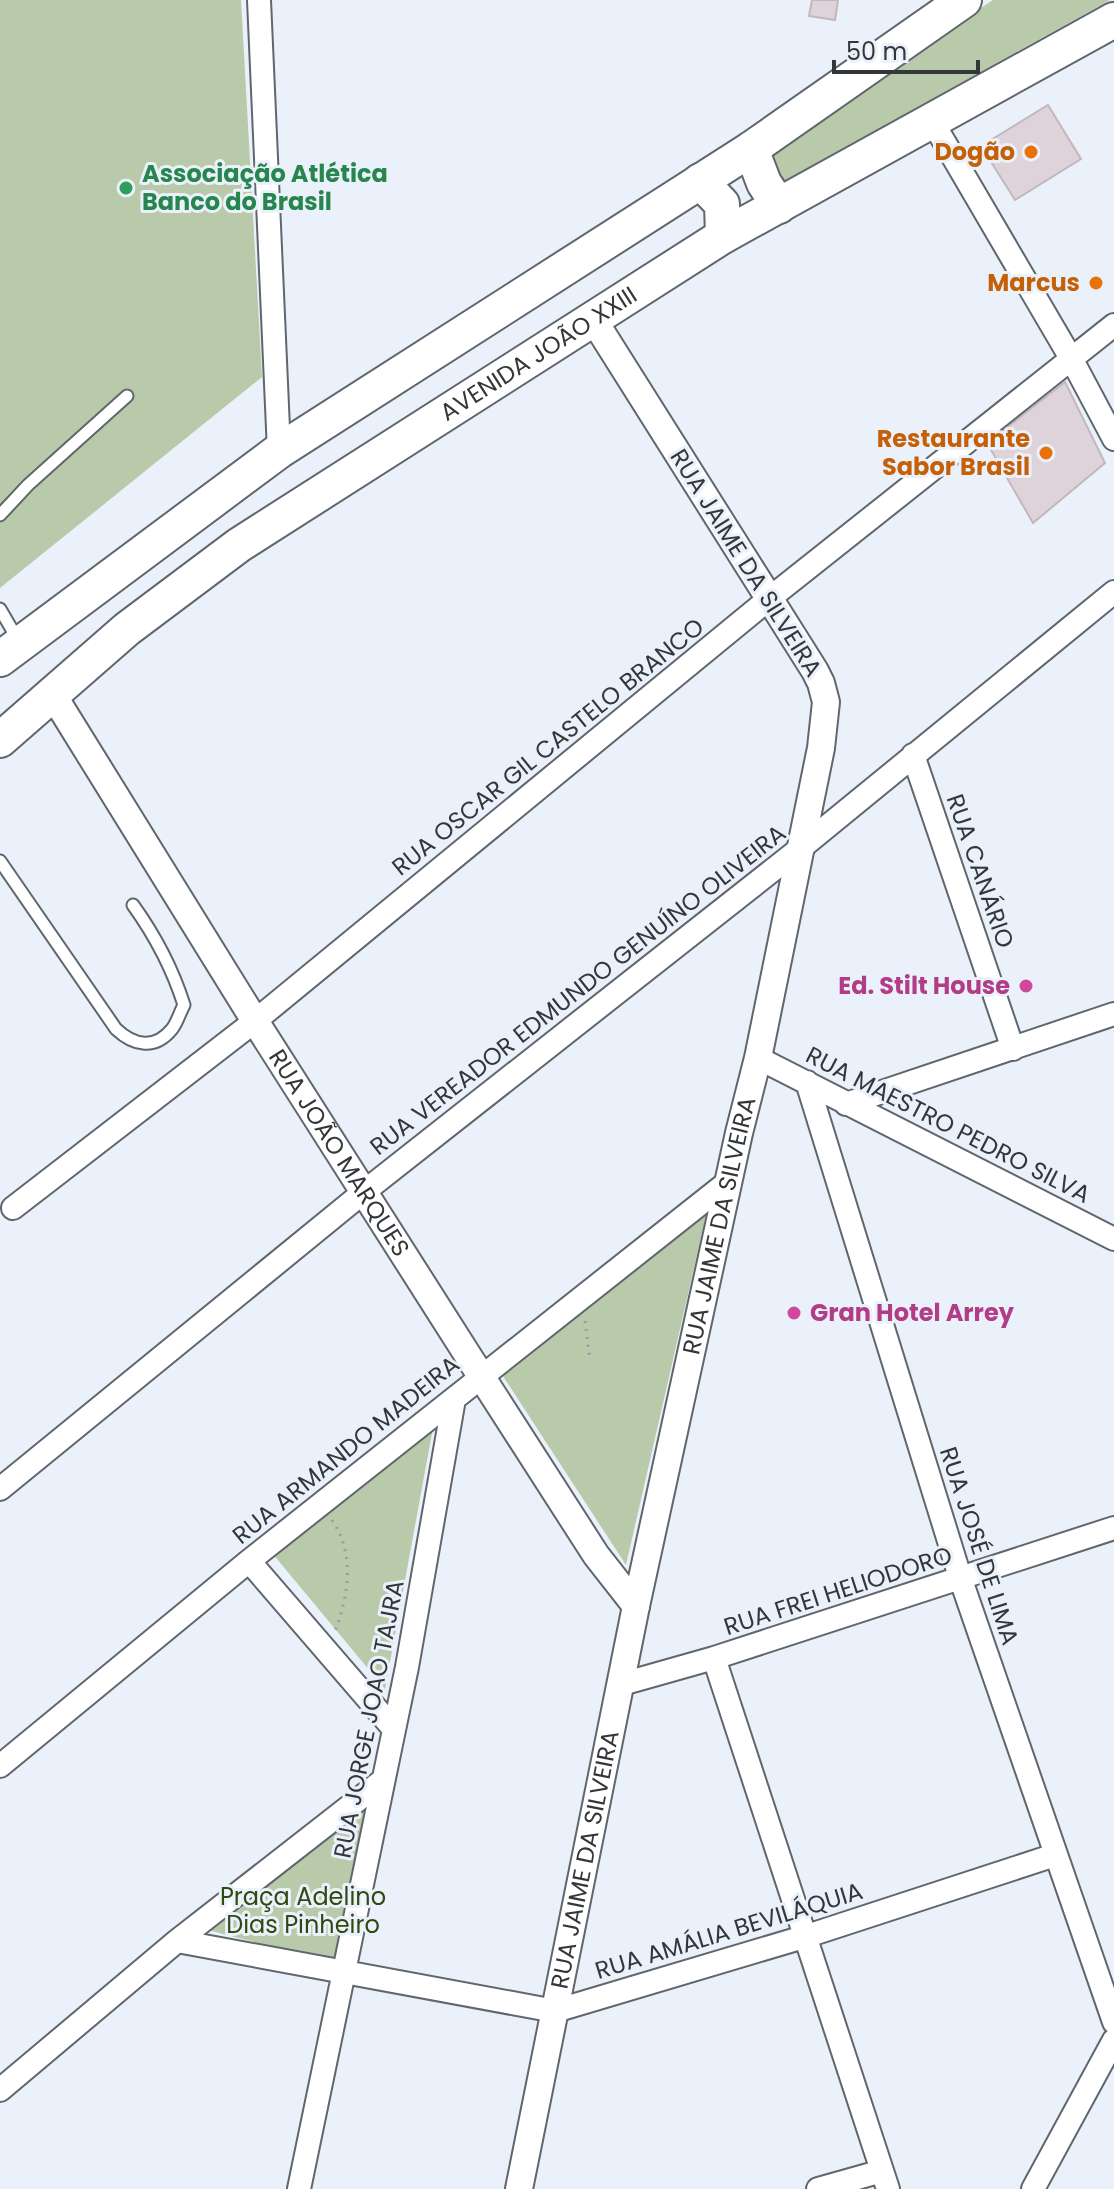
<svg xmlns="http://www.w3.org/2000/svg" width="1114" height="2189" font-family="Poppins,sans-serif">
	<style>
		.green { fill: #b8caa9 }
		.building { fill: #ded3d9; stroke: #c1b7bd; stroke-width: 2 }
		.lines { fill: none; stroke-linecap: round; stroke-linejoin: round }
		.service-casing { stroke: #60666e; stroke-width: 15 }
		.minor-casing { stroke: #60666e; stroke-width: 26 }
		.tertiary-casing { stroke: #60666e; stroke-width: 30 }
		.primary-casing { stroke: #60666e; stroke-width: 38 }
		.path { stroke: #979ca2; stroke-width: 3; stroke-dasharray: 2 6; stroke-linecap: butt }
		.service { stroke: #fff; stroke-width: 11 }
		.minor { stroke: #fff; stroke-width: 22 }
		.tertiary { stroke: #fff; stroke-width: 26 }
		.primary { stroke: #fff; stroke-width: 34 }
		.food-dot { fill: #e8710a; stroke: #eaf1fa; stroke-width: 3 }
		.leisure-dot { fill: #2e9e5b; stroke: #eaf1fa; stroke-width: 3 }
		.hotel-dot { fill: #d1479c; stroke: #eaf1fa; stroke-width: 3 }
		.labels { text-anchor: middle; stroke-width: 6; stroke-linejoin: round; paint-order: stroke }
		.food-label { font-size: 24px; font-weight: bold; fill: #c56008; stroke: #eaf1fa; text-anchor: end }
		.leisure-label { font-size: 24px; font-weight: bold; fill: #27864d; stroke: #eaf1fa; text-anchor: start }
		.street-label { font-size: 24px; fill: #34373a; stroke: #eaf1fa }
		.hotel-label { font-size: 24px; font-weight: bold; fill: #b23c85; stroke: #eaf1fa; text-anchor: end }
		.park-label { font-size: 24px; fill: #304911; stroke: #eaf1fa }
	</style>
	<rect width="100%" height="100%" fill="#eaf1fa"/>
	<path class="green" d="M0,0h241l21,377 -262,211z
		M993,0h117l-334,186 -12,-27 19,-20z
		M707,1211l-81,354 -127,-195z
		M435,1417l-50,272 -113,-136z
		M367,1805l-28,159 -131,-34z"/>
	<path class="building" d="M812,0h26l-3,20 -26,-4z
		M1048,105l33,54 -66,41 -34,-54z
		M1065,382l40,81 -72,60 -46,-80z"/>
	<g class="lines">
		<g class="service-casing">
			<path id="service" d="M0,515l28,-30 99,-89
				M0,609l18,31
				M0,861l116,168c18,17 39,21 56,0 5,-6 8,-17 12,-24 -12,-38 -28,-68 -51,-100"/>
		</g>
		<g class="minor-casing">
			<path id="minor" d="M259,0l20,451
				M932,121l140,239 42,79
				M913,755l100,294
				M758,1058l356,181
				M807,1082l154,498 153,442
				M846,1104l268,-90
				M13,1208l242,-187 515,-423 344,-273
				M0,1489l365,-298 437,-344 312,-255
				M249,1561l144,167
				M714,1658l174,531
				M622,1684l92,-26 400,-130
				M0,1766l249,-205 480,-380
				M177,1941l378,70 252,-75 248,-81
				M0,2090l177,-149 205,-160
				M299,2189l108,-522 47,-268
				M818,2189l64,-18
				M1033,2189l81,-149"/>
		</g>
		<g class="tertiary-casing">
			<g id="tertiary">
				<path id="s1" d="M53,695l202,326 226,355 115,179 40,51"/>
				<path id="s2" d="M519,2189l117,-583 103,-473 19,-75 63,-310 5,-46 -5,-19 -6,-12 -222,-352"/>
			</g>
		</g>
		<g class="primary-casing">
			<g id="primary">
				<path d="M751,149l13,34 15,23"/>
				<path d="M700,181l22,23 1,32"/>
				<path d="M0,659l279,-208 472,-302 213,-149"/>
				<path id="s3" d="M0,740l127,-111 112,-84 484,-309 391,-216"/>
			</g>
		</g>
		<path class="path" d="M585,1321l5,39
			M332,1520c23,34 17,74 3,111"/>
		<use href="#service" class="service"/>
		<use href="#minor" class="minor"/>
		<use href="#tertiary" class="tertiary"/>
		<use href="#primary" class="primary"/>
	</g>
	<g class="food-dot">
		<circle cx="1031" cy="152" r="8"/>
		<circle cx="1096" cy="283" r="8"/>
		<circle cx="1046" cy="453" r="8"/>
	</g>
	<circle class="leisure-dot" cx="126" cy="188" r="8"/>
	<g class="hotel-dot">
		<circle cx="1026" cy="986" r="8"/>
		<circle cx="794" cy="1313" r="8"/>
	</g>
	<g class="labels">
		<g class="food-label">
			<text x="1015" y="160">Dogão</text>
			<text x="1080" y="291">Marcus</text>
			<text x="1030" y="447">Restaurante<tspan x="1030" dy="28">Sabor Brasil</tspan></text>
		</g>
		<g class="leisure-label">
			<text x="142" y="182">Associação Atlética<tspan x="142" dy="28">Banco do Brasil</tspan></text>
		</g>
		<g class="street-label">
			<text dy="8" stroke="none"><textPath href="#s3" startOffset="664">AVENIDA JOÃO XXIII</textPath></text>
			<text transform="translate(746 563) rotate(58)" y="8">RUA JAIME DA SILVEIRA</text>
			<text transform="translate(548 747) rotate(-39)" y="8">RUA OSCAR GIL CASTELO BRANCO</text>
			<text transform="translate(980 871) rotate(71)" y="8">RUA CANÁRIO</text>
			<text transform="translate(578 990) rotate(-38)" y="8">RUA VEREADOR EDMUNDO GENUÍNO OLIVEIRA</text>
			<text transform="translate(948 1125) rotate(27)" y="8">RUA MAESTRO PEDRO SILVA</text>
			<text dy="8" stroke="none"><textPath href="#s1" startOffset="540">RUA JOÃO MARQUES</textPath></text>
			<text dy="8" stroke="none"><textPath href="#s2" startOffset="984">RUA JAIME DA SILVEIRA</textPath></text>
			<text transform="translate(346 1450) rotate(-39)" y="8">RUA ARMANDO MADEIRA</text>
			<text transform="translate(979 1546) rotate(72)" y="8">RUA JOSÉ DE LIMA</text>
			<text transform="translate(838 1591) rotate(-18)" y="8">RUA FREI HELIODORO</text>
			<text transform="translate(369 1719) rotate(-79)" y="8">RUA JORGE JOAO TAJRA</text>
			<text dy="8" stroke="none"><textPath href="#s2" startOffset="336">RUA JAIME DA SILVEIRA</textPath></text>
			<text transform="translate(729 1931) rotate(-17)" y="8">RUA AMÁLIA BEVILÁQUIA</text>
		</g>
		<g class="hotel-label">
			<text x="1010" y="994">Ed. Stilt House</text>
			<text x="810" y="1321" text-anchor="start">Gran Hotel Arrey</text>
		</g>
		<g class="park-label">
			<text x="303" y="1905">Praça Adelino<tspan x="303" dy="28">Dias Pinheiro</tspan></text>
		</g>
	</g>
	<path d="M834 60v12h144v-12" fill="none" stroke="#34373a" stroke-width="4"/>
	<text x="846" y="60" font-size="24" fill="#34373a" stroke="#eaf1fa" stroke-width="6" paint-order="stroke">50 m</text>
</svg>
